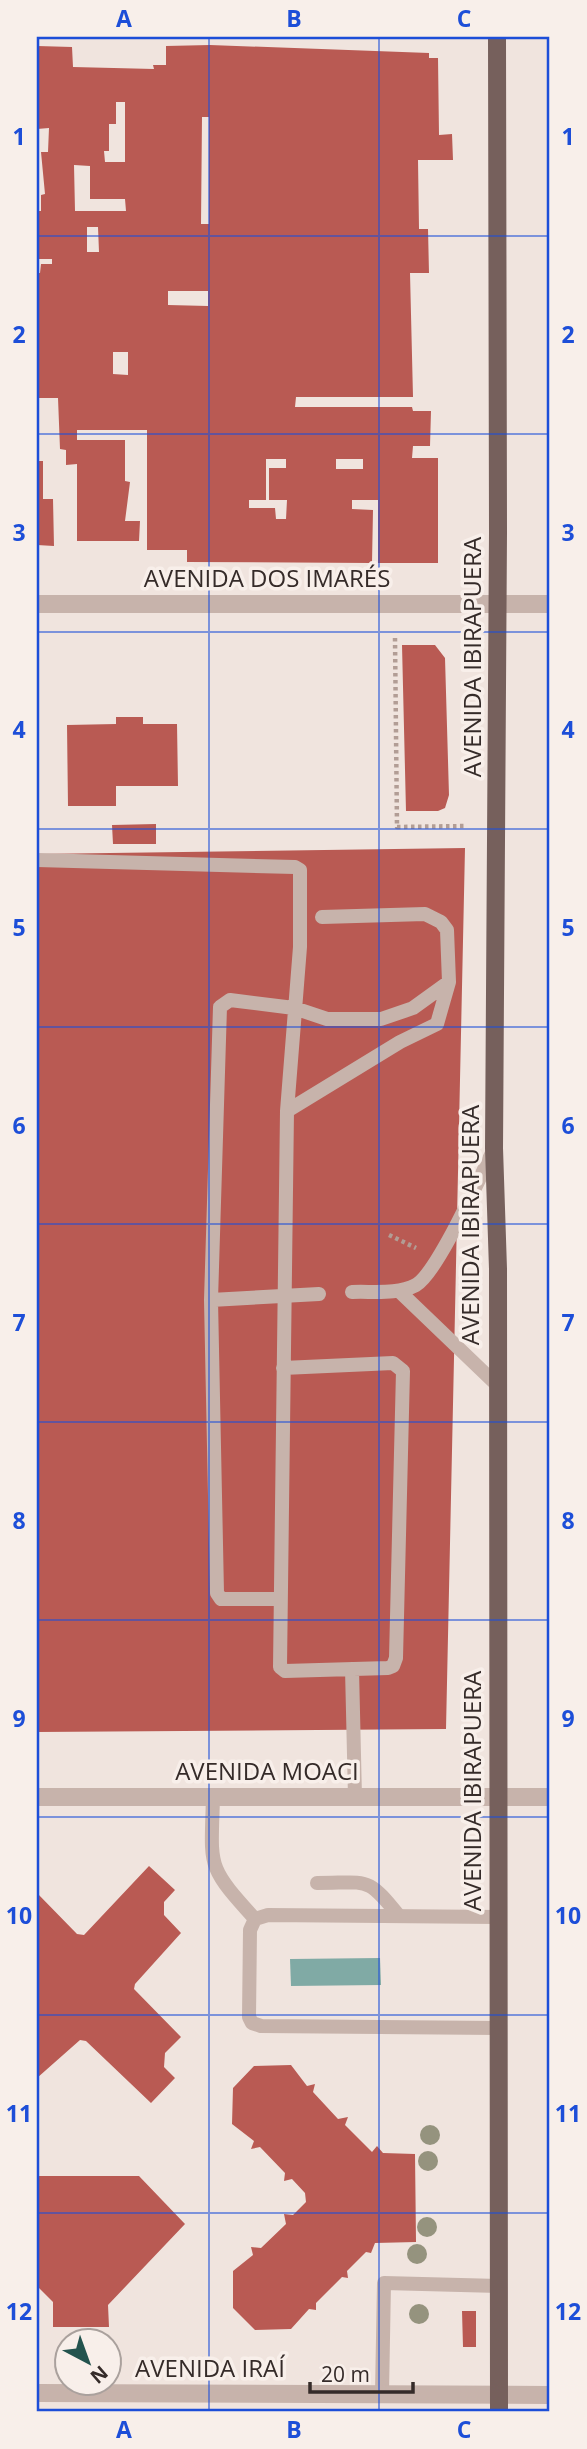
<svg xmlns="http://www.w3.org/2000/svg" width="587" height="2449" font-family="'Open Sans',sans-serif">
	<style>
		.water { fill: #80aaa5 }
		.building { fill: #b95a53; fill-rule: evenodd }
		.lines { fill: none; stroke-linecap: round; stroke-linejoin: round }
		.path { stroke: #b29d95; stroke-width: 4.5; stroke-dasharray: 3.5 3.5; stroke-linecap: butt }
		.lane { stroke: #c7b3ab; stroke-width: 14 }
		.street { stroke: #c7b3ab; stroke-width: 18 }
		.primary { stroke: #76605c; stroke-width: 18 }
		.tree { fill: #95937e }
		.grid { fill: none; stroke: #1d4ed8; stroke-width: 2; stroke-opacity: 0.55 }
		.labels { text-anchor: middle; stroke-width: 7; stroke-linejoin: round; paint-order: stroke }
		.street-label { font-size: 24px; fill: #352b29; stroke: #f8efea }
		.neatline { fill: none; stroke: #1d4ed8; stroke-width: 2.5 }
		.grid-label { font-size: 23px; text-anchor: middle; font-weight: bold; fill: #1d4ed8 }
	</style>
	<rect width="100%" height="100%" fill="#f0e4de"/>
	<path class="water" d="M380,1958l1,27 -90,1 -1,-27z"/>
	<path class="building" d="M210,45l219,8v5h9l1,77 13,-1 1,26h-35l1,69h9l1,44h-19l3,124h-117l-1,10h117l1,4h18l-1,35h-17l-1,12h26v105h-60v-63h-26v9l21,1 -1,53 -185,-1v-12h-40v-120h-70v10h48v41l5,1 -5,39h15l-1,20h-62v-77l-11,1v-15l-6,-1 -2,-51h-21v-125h3l1,-9h11v-5h-15v-48h4v-16l4,-1 -4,-42h7l1,-24 -12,1v-83l35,1 1,20 81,2 -1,-4h13v-19zM116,102h9v60h-20l-1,-11h5v-27h7zM202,117h7v107h-8zM74,165l16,1v33h35l1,12h-51zM87,227h11l1,25h-12zM168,291h40v15l-40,-1zM113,352h15v23l-15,-1zM266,459h20v9h-17v32h18l-1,19h-10l-1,-11h-26v-8h17zM336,459h27v10h-27z
		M37,461h6v38h10l1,47 -17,-1z
		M402,645h33l10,13 4,137 -4,13 -7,3h-32z
		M116,717h27v7h34l1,62h-62v20h-48l-1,-81 49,-1z
		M156,824v20h-43l-1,-19z
		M465,848l-19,881 -409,3v-878z
		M149,1866l26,24 -11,12v13l17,18 -46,51 -1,5 47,48 -16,16 -1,14 11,11 -24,25 -65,-62 -6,-1 -43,38v-185l40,41 7,1z
		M291,2065l16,21 8,-2 -2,8 25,27 10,-2 -3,8 27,27 5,-6 6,7 32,1 1,88 -41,1 -4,10 -5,-1 -19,19 1,7 -6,-1 -26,26v7l-7,-1 -18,20 -36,1 -22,-22v-37l20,-16 -2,-8 10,1 25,-24 -2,-10 9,1 13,-13 -1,-9 -13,-14 -8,2 1,-8 -25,-26 -9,2 3,-8 -22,-17 1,-36 21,-22z
		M37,2176h102l46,48 -77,81 1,22h-56v-25l-16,-16z
		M462,2311h14v36h-13z"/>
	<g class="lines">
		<path class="path" d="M395,638l2,189 70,-1
			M389,1235l27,13"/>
		<path class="lane" d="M37,860l258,7 5,3v77l-13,164 -7,556 5,4 103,-3 5,-2 3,-8 7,-287 -10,-8 -110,5
			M287,1111l113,-69 37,-18 12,-42 -2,-52 -6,-8 -16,-8 -103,3
			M399,1291l97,93
			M352,1292c20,-1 45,3 64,-7 22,-13 64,-109 78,-136
			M211,1300l108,-6
			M280,1599h-59l-4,-6 -6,-293 9,-293 10,-7 64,8 33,11h54l32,-11 36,-26
			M352,1669l3,128
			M213,1797c-2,71 -7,68 42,122
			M317,1883c52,0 49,-8 82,33
			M497,1917l-229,-2 -13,4 -5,11 -1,87 3,6 9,3 237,2
			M382,2394l2,-111 115,3"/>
		<path class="street" d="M37,604h513
			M37,1797h513
			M37,2393l513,2"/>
		<path class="primary" d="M497,37l1,496 -4,615 4,121 1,1143"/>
	</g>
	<g class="tree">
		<circle cx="430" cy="2135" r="10"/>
		<circle cx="428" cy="2161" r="10"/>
		<circle cx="427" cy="2227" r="10"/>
		<circle cx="417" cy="2254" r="10"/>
		<circle cx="419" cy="2314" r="10"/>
	</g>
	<path class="grid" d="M209,37v2375M379,37v2375M37,236h513M37,434h513M37,632h513M37,829h513M37,1027h513M37,1224h513M37,1422h513M37,1620h513M37,1817h513M37,2015h513M37,2213h513"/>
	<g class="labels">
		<g class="street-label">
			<text x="267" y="587">AVENIDA DOS IMARÉS</text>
			<text transform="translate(473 657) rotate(-90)" y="8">AVENIDA IBIRAPUERA</text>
			<text transform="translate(471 1225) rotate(-90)" y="8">AVENIDA IBIRAPUERA</text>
			<text x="267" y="1780">AVENIDA MOACI</text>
			<text transform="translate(473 1791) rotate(-90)" y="8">AVENIDA IBIRAPUERA</text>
			<text x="210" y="2377">AVENIDA IRAÍ</text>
		</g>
	</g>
	<rect width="587" height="2449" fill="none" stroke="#f8efea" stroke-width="77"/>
	<g transform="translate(88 2362) rotate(139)"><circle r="33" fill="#f8efea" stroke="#aaa19d" stroke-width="2"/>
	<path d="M0-5L12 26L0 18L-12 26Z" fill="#23534e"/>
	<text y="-10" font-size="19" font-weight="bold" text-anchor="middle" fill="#352b29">N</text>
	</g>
	<path d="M310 2382v10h103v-10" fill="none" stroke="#352b29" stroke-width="3.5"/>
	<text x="321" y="2382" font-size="21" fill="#352b29" stroke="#f8efea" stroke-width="5" paint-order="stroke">20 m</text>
	<rect x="38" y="38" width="510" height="2372" class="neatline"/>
	<g class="grid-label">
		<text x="124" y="27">A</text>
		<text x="294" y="27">B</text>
		<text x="464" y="27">C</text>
		<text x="19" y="145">1</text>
		<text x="568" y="145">1</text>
		<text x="19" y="343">2</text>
		<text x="568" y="343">2</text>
		<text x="19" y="541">3</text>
		<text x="568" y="541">3</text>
		<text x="19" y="738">4</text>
		<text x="568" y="738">4</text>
		<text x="19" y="936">5</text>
		<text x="568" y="936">5</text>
		<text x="19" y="1134">6</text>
		<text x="568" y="1134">6</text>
		<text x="19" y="1331">7</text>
		<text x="568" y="1331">7</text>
		<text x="19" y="1529">8</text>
		<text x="568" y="1529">8</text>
		<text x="19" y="1727">9</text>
		<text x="568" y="1727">9</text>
		<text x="19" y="1924">10</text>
		<text x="568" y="1924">10</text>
		<text x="19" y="2122">11</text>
		<text x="568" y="2122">11</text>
		<text x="19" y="2320">12</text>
		<text x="568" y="2320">12</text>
		<text x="124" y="2438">A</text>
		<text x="294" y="2438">B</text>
		<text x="464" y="2438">C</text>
	</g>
</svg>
